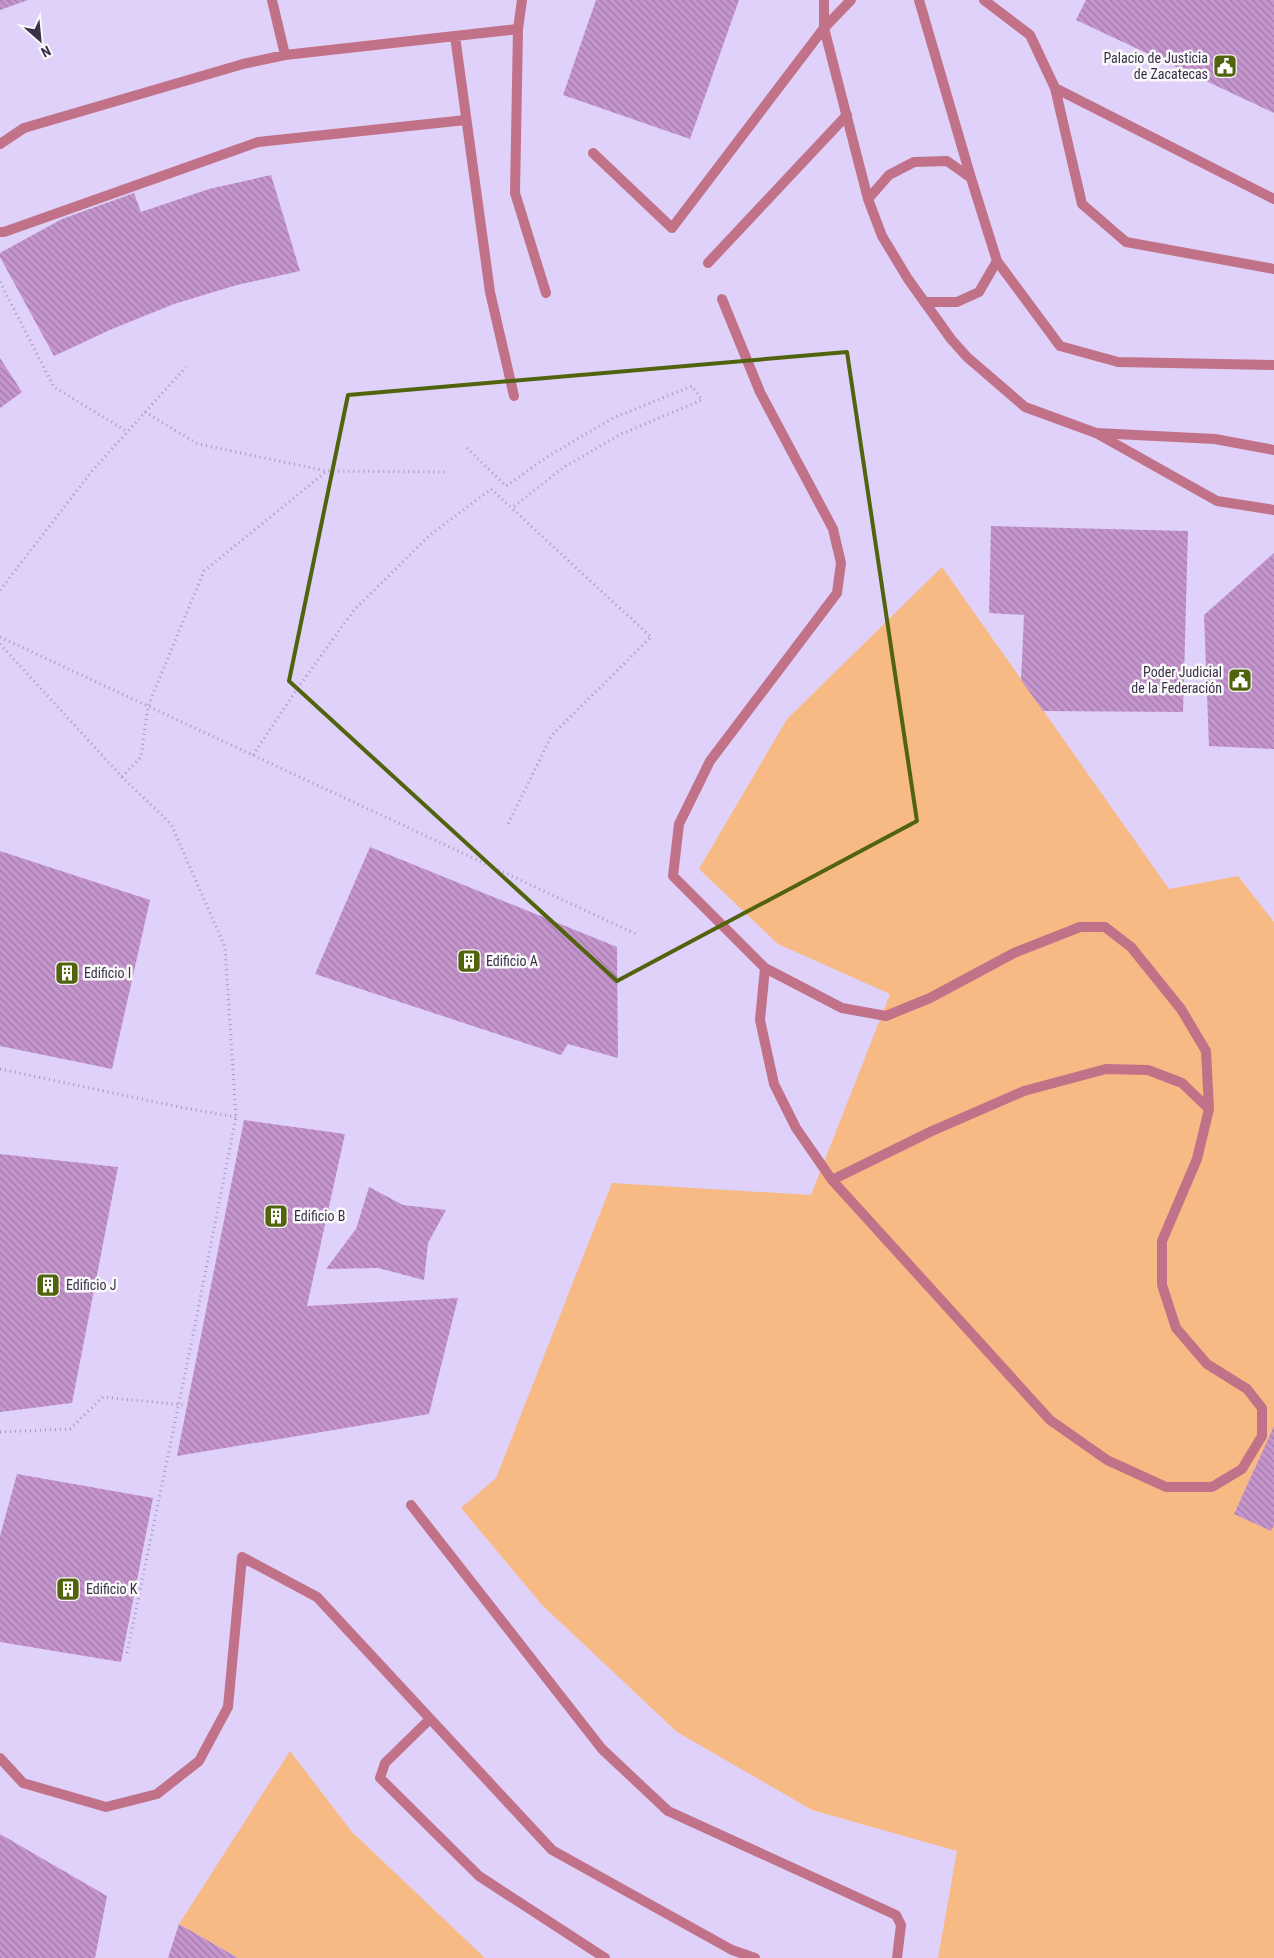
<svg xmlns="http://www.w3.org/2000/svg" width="1274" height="1958" font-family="'Roboto Condensed',sans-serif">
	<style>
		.grass { fill: #f8ba84 }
		.building { fill: url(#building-back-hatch) }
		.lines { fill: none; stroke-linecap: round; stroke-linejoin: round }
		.path { stroke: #a599bc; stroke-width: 3; stroke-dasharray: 1 4; stroke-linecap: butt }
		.service { stroke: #c17288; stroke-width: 10 }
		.tertiary { stroke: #c17288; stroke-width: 10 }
		.path-bridge { stroke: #a599bc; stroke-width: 3; stroke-dasharray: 1 4; stroke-linecap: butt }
		.marked { fill: none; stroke: #51640d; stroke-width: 4; stroke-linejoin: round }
		.labels { text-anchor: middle; stroke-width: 5; stroke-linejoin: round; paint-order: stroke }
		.poi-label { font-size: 14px; fill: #3a304a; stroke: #fafafa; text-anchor: start }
	</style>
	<defs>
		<pattern id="building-back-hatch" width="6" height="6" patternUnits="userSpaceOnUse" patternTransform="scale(1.25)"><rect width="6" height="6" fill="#c595cd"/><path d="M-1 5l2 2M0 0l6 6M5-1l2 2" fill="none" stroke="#a17aa8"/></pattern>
	</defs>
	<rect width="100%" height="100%" fill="#dfd1f9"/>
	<path class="grass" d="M942,567l227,322 69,-13 36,46v1036h-336l19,-107 -145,-41 -135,-78 -135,-127 -81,-97 35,-30 116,-295 199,12 79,-201 -112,-50 -79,-75 88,-150z
		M290,1751l62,81 133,126h-247l-59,-34z"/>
	<path class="building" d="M0,0h28l-28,10z
		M596,0h143l-49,139 -127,-44z
		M1086,0h188v113l-198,-93z
		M271,175l29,96 -63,14 -63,19 -62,25 -58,27 -54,-99v-4l62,-34 72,-26 7,19 68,-23z
		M0,358l22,34 -22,16z
		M991,526l197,5 -5,181 -140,-1 -22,-31 3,-65 -35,-2z
		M1274,553v196l-65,-3 -5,-131z
		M370,847l247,100 1,111 -50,-14 -7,11 -246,-81z
		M0,851l150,49 -38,169 -112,-23z
		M244,1120l101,14 -38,172 151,-8 -29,116 -252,42z
		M0,1154l118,13 -46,236 -72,9z
		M369,1187l34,18 43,5 -18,33 -4,37 -46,-12 -52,1 30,-40z
		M1274,1426v99l-3,6 -37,-17z
		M17,1474l136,24 -32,164 -121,-20v-106z
		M0,1834l107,62 -12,62h-95z
		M179,1924l59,34h-70z"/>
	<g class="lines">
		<path class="path" d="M0,282l54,105 74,45
			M145,412l53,32 129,27 119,1
			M467,448l39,38 44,-31 63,-37 79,-32 10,14 -81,34 -57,33 -52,41
			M0,590l92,-119 94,-104
			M0,637l638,298
			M0,644l122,133 49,47 54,123 11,170 -44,223
			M253,755l44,-66 57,-79 76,-75 61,-46 160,148 -99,98 -44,89
			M122,777l19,-20 7,-51 56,-135 123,-100
			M0,1069l184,39 52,9
			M0,1432l70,-3 33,-32 80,8"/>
		<path class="service" d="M272,0l13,55
			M522,0l-4,29 -3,164 31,100
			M984,0l46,35 25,53 27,116 44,38 148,27
			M455,36l35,256 24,104
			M1055,88l219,111
			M0,144l24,-16 219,-64 42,-9 233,-26
			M593,153l79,75 152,-200 27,-28
			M0,232h4l254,-90 208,-22
			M708,263l139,-148
			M722,299l38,93 73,137 8,34 -4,30 -127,168 -31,63 -6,52 92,92 77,40 44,8 44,-18 84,-45 66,-26h25l26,20 50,62 25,42 3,58 -12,50 -35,82v44l14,43 31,36 40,25 15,19v28l-20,33 -30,18h-46l-59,-27 -57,-40 -218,-240 -36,-52 -22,-44 -14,-64 5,-52
			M1096,433l121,68 57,9
			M832,1180l100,-49 92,-40 82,-22 42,1 34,13 27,26
			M411,1505l191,244 66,62 228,104 5,10 -4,33
			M430,1719l-45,44 -5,15 99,98 126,82
			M0,1758l23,25 83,24 51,-13 42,-33 29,-54 14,-150 75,40 235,253 180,100 23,8"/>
		<path class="tertiary" d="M824,0v28l44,171 14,37 26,43 43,60 16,18 58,50 71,26 119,6 59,11
			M919,0l52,178 26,83 63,85 58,16 156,3
			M868,199l21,-24 25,-13 33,-1 24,17
			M924,302h33l22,-10 18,-31"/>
		<path class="path-bridge" d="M127,1653l65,-313"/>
	</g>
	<path class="marked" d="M847,352l70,469 -300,160 -328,-300 59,-286z"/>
	<defs>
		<g id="civic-square" transform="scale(1.25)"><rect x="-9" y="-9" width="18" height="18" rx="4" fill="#51640d" stroke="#fafafa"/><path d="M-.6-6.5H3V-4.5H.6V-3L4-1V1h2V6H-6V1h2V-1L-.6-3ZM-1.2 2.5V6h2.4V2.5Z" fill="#fff"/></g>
		<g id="building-square" transform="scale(1.25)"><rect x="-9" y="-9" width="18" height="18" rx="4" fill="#51640d" stroke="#fafafa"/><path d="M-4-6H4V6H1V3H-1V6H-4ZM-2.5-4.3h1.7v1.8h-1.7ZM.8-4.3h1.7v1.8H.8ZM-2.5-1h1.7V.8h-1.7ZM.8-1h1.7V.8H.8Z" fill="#fff"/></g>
	</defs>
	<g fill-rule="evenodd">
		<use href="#civic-square" x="1225" y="66"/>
		<use href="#civic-square" x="1240" y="680"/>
		<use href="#building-square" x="469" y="961"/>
		<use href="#building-square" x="67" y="973"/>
		<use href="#building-square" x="276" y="1216"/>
		<use href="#building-square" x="48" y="1285"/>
		<use href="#building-square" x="68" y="1589"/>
	</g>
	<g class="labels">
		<g class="poi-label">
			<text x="1208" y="63" text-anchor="end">Palacio de Justicia<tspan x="1208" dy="16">de Zacatecas</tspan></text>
			<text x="1222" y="677" text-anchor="end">Poder Judicial<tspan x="1222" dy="16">de la Federación</tspan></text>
			<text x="486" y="966">Edificio A</text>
			<text x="84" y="978">Edificio I</text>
			<text x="294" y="1221">Edificio B</text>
			<text x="66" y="1290">Edificio J</text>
			<text x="86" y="1594">Edificio K</text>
		</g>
	</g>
	<g transform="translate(40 40) rotate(153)" stroke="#fafafa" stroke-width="4" paint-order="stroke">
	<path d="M0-4L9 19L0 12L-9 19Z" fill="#3a304a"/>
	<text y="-8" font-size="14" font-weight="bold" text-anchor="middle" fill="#3a304a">N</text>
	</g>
</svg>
